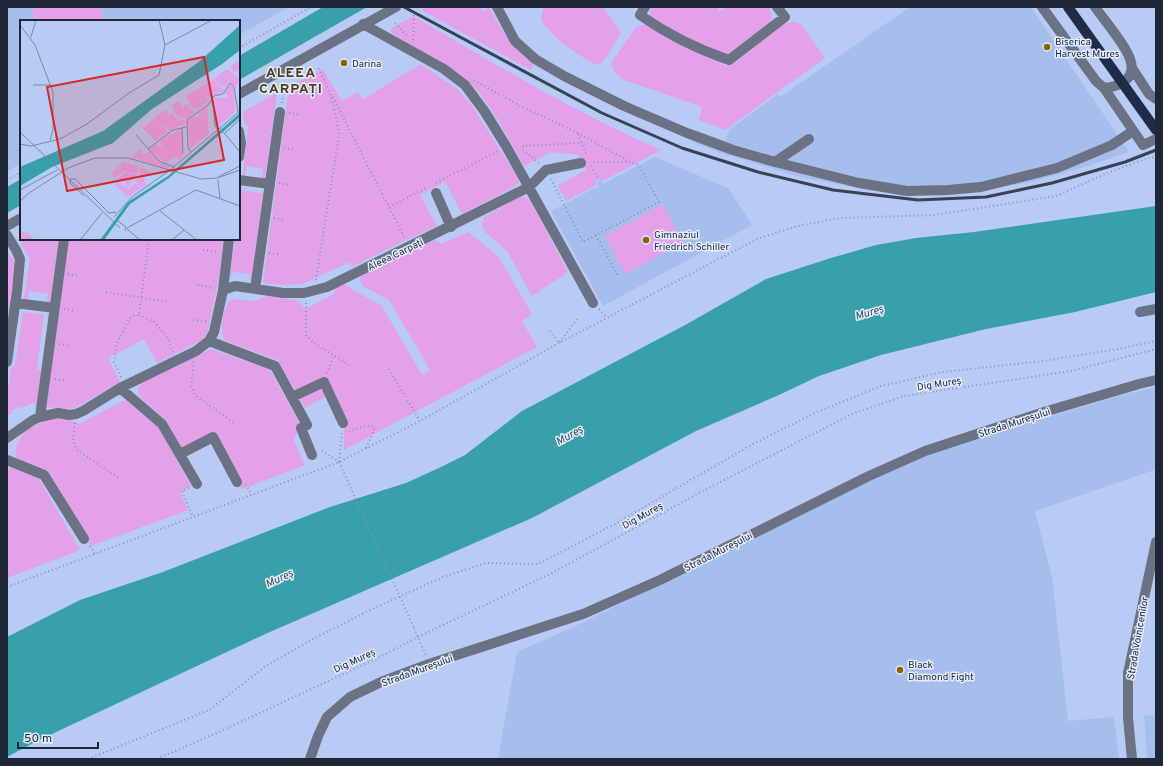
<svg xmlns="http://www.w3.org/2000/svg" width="1163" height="766" font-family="Overpass,sans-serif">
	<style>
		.built { fill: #a6beeb }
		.green { fill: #e3a2e8 }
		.water { fill: #38a0aa }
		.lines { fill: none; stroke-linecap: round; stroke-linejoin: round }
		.path { stroke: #8595b5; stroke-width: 2; stroke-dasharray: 1 3; stroke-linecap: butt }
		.minor { stroke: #6a7283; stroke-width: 10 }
		.rail { stroke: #384255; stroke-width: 3 }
		.path-bridge { stroke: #8595b5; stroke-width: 2; stroke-dasharray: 1 3; stroke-linecap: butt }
		.major-bridge { stroke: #1f2b47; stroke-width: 10 }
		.poi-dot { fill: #886501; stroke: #e3ecfd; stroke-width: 1.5 }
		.labels { text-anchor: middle; stroke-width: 3; stroke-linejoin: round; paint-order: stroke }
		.poi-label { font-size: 10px; fill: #1f2736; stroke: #e3ecfd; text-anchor: start }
		.street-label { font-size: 10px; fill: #1f2736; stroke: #e3ecfd }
		.water-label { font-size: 11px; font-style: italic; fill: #315054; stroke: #e3ecfd }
		.district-label { font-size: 14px; font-weight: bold; letter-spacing: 1px; fill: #4e3d16; stroke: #e3ecfd }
		.inset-road { fill: none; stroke: #7a89a8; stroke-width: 1 }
		.view { fill: #d62828; fill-opacity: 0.15; stroke: #d62828; stroke-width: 2 }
		.inset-edge { fill: none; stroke: #1f2736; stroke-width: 2 }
	</style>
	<rect width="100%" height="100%" fill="#b7cbf4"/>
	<path class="built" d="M7,7h282l-50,28v-14h-218v142l-14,9z
		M910,7h121l98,145 -47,16 -55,15 -76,11h-37l-44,-4 -70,-13 -79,-24 -28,-11 4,-11 28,10 4,-11 49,-36 2,3z
		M655,157l73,31 24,37 -149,81 -52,-95 48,-25 -2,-5 4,-2 2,5z
		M1156,387v76l-2,7 -119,41 17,66 16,144 46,-4 5,42h-621l19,-107 54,-24 358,-175 193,-58z
		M1144,715l12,1v43h-9z"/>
	<path class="green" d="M33,7h69v14h-69z
		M429,7h52l2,5 6,-4 21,34 10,11 14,12 -3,5 -110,-60z
		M549,7h54l18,26 -18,29 -8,3c-21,-14 -39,-23 -54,-45l2,-11z
		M651,7h65l3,5 8,-5h42l3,11 -3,7 -43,30c-22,-8 -61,-22 -76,-40z
		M413,16c81,47 162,97 248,134l-58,31 -2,-3 -6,3 2,4 -31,16 -8,-16 28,-15 -7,-15 -28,-3 -27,14c-15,-25 -34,-66 -56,-85 -20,-18 -48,-30 -71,-44l-6,-5v-3z
		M793,22l8,2 24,34 -100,72 -26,-10 3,-13 -75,-26c-9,-4 -14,-8 -16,-18l25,-36 8,-2 7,1 67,33 7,7c27,-8 41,-39 68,-44z
		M421,64l36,25 15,17 46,72v6l-4,3 -52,27 -17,-32 -25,13 17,31 -41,19 -44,22 -2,-5 -47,22 -20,1 -20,-2 26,-196 33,-18 20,32 16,-9 5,7z
		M277,93l-12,85h-3l1,-9 -16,-3 -2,10 -2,-1 5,-48 -5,-8 1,-8z
		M241,190l22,3 -12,88 -1,-1v-6l-18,-2 -1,6h-1l5,-39h4v-34z
		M524,197l6,3 38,72 -36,24 -25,-45 -22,-19 -3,-7 2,-8 34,-19z
		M663,204l20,39 -58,31 -20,-38z
		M468,232l30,24 34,58 -10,7 15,26 -193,103v-26l-2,-15 -8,-17 -29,16 -27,-48 -53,-19c-6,-11 -3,-29 4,-40l6,-2 21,2 10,-5 29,4 6,3 4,6 29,-15v-6l9,-4 39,22 40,69 8,-5 -41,-70 -26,-14 -3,-6 2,-6 73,-34 6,4z
		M22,239h37l-8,63h-4l1,-8 -19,-3 -1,8h-4l6,-41 -9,-14z
		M68,239h156l-5,38 -11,54 -4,8 -47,24 -13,-24 -36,19 12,24 -45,26 -9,1 -20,-2z
		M7,251l7,9 1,7 -8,57z
		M23,312l21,3 -7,54 5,3 -5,34 -3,-4 -13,7 -1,-3 -9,5 1,2 -5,3v-20l4,-28 4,-3z
		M211,349l59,21 30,54 -6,16 11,25 -63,24 -25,-49 -31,16 -20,-36 -27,-24 -1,-7 4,-6z
		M125,400l33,27 33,59 -11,6 8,18 -97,36 -43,-75 -32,-13c-1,-9 2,-19 9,-26 6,-6 28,-15 37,-14 6,0 11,3 17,6z
		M10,467l29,12 41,71 -73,28v-105z"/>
	<path class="water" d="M323,7h44l-128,73v-24z
		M21,179v26l-14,8v-26z
		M1156,206v86l-81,20 -89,17 -105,26 -62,21 -38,18 -85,37 -164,87 -269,117 -226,106 -30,16v-120l73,-37 83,-28 167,-65 76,-24 35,-16 24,-12 57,-44 165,-87 79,-45 65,-21 45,-13 40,-7 58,-6z"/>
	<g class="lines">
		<path class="path" d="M395,23l13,14
			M413,40l1,-28
			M239,48l72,-41
			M474,80l46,26 58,27 52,29
			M333,97l71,140
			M282,103l2,-17
			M289,113l11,2
			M578,134l8,20
			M284,148l11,2
			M539,163l-17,-14 1,-3 59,-3
			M591,166l8,14
			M551,179l32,63 76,-40 -20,-37 -8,-3h-41
			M7,180l14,-8
			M279,183l11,2
			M436,183l62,-32
			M389,207l39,-20
			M274,218l11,2
			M596,235l22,41
			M73,239l10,2
			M203,250l15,2
			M269,253l11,2
			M68,274l10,2
			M316,280l23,-145c-4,-28 -8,-42 -21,-68
			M198,285l16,3
			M106,292l62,10
			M306,303v32l8,8 37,23
			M64,309l10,2
			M599,309l8,9
			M139,315l15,7 13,15 6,15
			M193,320l14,2
			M550,331l9,12 19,-25
			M59,344l10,2
			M194,362l-3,23 4,10 39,28
			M389,369l31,52
			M327,373l7,-17
			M121,377l-7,-15 3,-18 11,-23 4,-5 7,-1 10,-76
			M55,379l9,1
			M75,423l-2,17 4,10 43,29
			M349,432c7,-3 17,-9 25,-5v3l-8,18
			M322,451h1l16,11
			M339,462l3,-29
			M246,484l5,10
			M189,488l-7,3 11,26
			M90,546l5,8
			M7,587l332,-125 81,-41 139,-78 198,-104 41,-13 42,-8 95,-3 121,-19 49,-22 46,-17 5,1
			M414,628l12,28
			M88,759l121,-49 57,-44 47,-27 57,-29 73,-33 43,-14 52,1 75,-39 140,-81 62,-31 66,-27 62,-14 100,-11 75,-12 38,-8
			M157,759l64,-28 159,-74 38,-20 134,-64 149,-81 151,-78 52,-18 167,-25 85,-22"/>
		<path class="minor" d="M497,7l18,34 20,18 29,17 60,30 63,27 46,17 42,12 84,21 48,8 41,-1 33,-3 76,-19 55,-23 21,-14
			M645,7l-5,8c27,19 57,34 89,45l56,-43 -8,-10
			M1042,7l54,74 8,7c16,-1 33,-10 26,-29 -4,-14 -26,-39 -35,-52
			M363,24l81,45 21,16 20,27 21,34 87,157
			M1132,68l17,26 7,5
			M1104,88l39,57 13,-6
			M239,94l157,-87
			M239,131l2,12 -2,14
			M775,162l34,-23
			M239,180l31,4
			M436,193l15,34
			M7,226l14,-8
			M7,235l9,15 4,9 -3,32 -10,71
			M255,289l25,-177
			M223,290l12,-4 48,7h21l23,-6 202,-100 17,-17 35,-7
			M15,303l40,5
			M1140,312l16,-3
			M209,341l66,25 32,59 -6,3 11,27
			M120,388l42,36 35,60
			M292,397l32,-15 19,41
			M40,417l24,-178
			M7,438l26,-18 7,-3 18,-4 11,2 7,-1 7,-3 37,-23 76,-37 13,-10 5,-9 9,-42 6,-51
			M180,454l33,-17 24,45
			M7,460l37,15 40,64
			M310,759l8,-23 9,-19 23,-20 31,-15 48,-18 154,-50 77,-34 209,-104 56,-25 119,-39 95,-28 17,-4
			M1132,759l-4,-41v-45l28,-131"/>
		<path class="rail" d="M404,7l198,106 80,35 76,24 75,18 85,10 68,-3 66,-14 73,-21 31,-12"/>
		<path class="path-bridge" d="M339,462l75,166"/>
		<path class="major-bridge" d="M1068,7l88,123"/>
	</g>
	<g class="poi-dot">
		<circle cx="1047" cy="47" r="4"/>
		<circle cx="344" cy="63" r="4"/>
		<circle cx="646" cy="240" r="4"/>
		<circle cx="900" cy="670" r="4"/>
	</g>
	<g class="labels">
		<g class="poi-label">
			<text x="1055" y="45">Biserica<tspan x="1055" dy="12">Harvest Mures</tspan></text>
			<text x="352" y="67">Darina</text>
			<text x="654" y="238">Gimnaziul<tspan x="654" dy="12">Friedrich Schiller</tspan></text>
			<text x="908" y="668">Black<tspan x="908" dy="12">Diamond Fight</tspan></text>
		</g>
		<g class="street-label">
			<text transform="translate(395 254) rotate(-26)" y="4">Aleea Carpați</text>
			<text transform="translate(939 383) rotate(-9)" y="4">Dig Mureș</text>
			<text transform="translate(1014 422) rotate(-18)" y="4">Strada Mureșului</text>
			<text transform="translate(642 515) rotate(-29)" y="4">Dig Mureș</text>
			<text transform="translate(718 551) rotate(-27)" y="4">Strada Mureșului</text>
			<text transform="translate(1137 638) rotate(-80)" y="4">Strada Voinicenilor</text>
			<text transform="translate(354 660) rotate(-25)" y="4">Dig Mureș</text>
			<text transform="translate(417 670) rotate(-20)" y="4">Strada Mureșului</text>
		</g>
		<g class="water-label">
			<text transform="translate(869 312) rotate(-16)" y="4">Mureș</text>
			<text transform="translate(569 435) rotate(-29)" y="4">Mureș</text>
			<text transform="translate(279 578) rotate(-25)" y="4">Mureș</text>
		</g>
		<g class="district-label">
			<text x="291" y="77">ALEEA<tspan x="291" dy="16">CARPAȚI</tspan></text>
		</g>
	</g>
	<g transform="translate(20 20)">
		<rect width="220" height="220" fill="#b7cbf4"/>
		<path d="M220,39v11l-6,2 -4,-5zM207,49l13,10 -5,9 -6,-6 -4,5 -4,-1 -7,-7zM193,59l11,11 -2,3 -16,4 -7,-9zM210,64l4,3 1,25 -18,15 -3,-29h13v-3l-3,-1zM178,69l12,11 -13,10 -5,-3 -6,-11zM159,81l4,6 4,-3 8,8 -8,7 -9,-2 -7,-11zM187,87l2,27 -19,15 -2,-29 6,-5 2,3 4,-3 -2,-3zM146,89l3,7 3,-3 5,6 8,1 1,5 -11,2 -5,4 -13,-10 11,11 -13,9 -12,-13zM161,109l2,27 -4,4 -4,-4 -9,7 -17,-13 7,-6 4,3 2,-2 -3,-4zM122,128v7l7,-3 10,10 12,5 -3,2 -37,-12zM103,142l16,4 -2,8 -13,-3 -9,7 -4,-4zM122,147l9,6 -7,5 2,7 -5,3 -6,-7 7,-5 -3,-4zM105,152l11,3 -7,12 -4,-3 2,-6 -5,3 -3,-3zM97,162l12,7 6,-6 5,5 -12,9 -13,-12zM0,212l8,1 6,7h-14z" fill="#e3a2e8"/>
		<path d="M220,5v25l-18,14 -70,45 -39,34 -61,24 -32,19v-19l83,-36 97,-70zM220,93v4l-71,61 -39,26 -26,36h-4l28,-38 40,-26z" fill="#38a0aa"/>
		<path class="inset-road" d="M0,5l15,20 18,47v37l-3,11M11,17l5,-17M145,25l47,-25M13,65h17M193,80l2,26 3,4M162,108l1,25M200,108l20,24M0,112l100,96M205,113l15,-14M116,115l23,26 15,6M0,124l11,2 29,-7 27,-15 42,-31 30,-18 6,-30 -6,-25M128,129l25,-19 13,-3M171,133l-3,-6 -1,-27 22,-16 5,-8 9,-2 7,-11 4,4 4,25M198,157l22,-11M198,160l2,19M0,170l37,-20M64,176l-14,-13v-4h5l34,34 7,-1M0,181l9,-8 39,-25 27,-10h33l73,21 16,-1 23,-8M140,191l37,29M94,197l18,-20 38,-27 70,-59M98,201l8,6 -1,4M107,208l69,-38 44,16M107,209l13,11M60,220l22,-27M152,220l12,-10"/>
		<path class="view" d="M184,37l20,103 -157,31 -20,-104z"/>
		<rect width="220" height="220" class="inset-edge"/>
	</g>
	<rect width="1163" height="766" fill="none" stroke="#1f2736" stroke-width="16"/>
	<path d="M18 742v6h80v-6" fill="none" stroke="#1f2736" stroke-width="2"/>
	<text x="24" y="742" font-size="12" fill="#1f2736" stroke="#e3ecfd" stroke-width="3" paint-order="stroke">50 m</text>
</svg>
